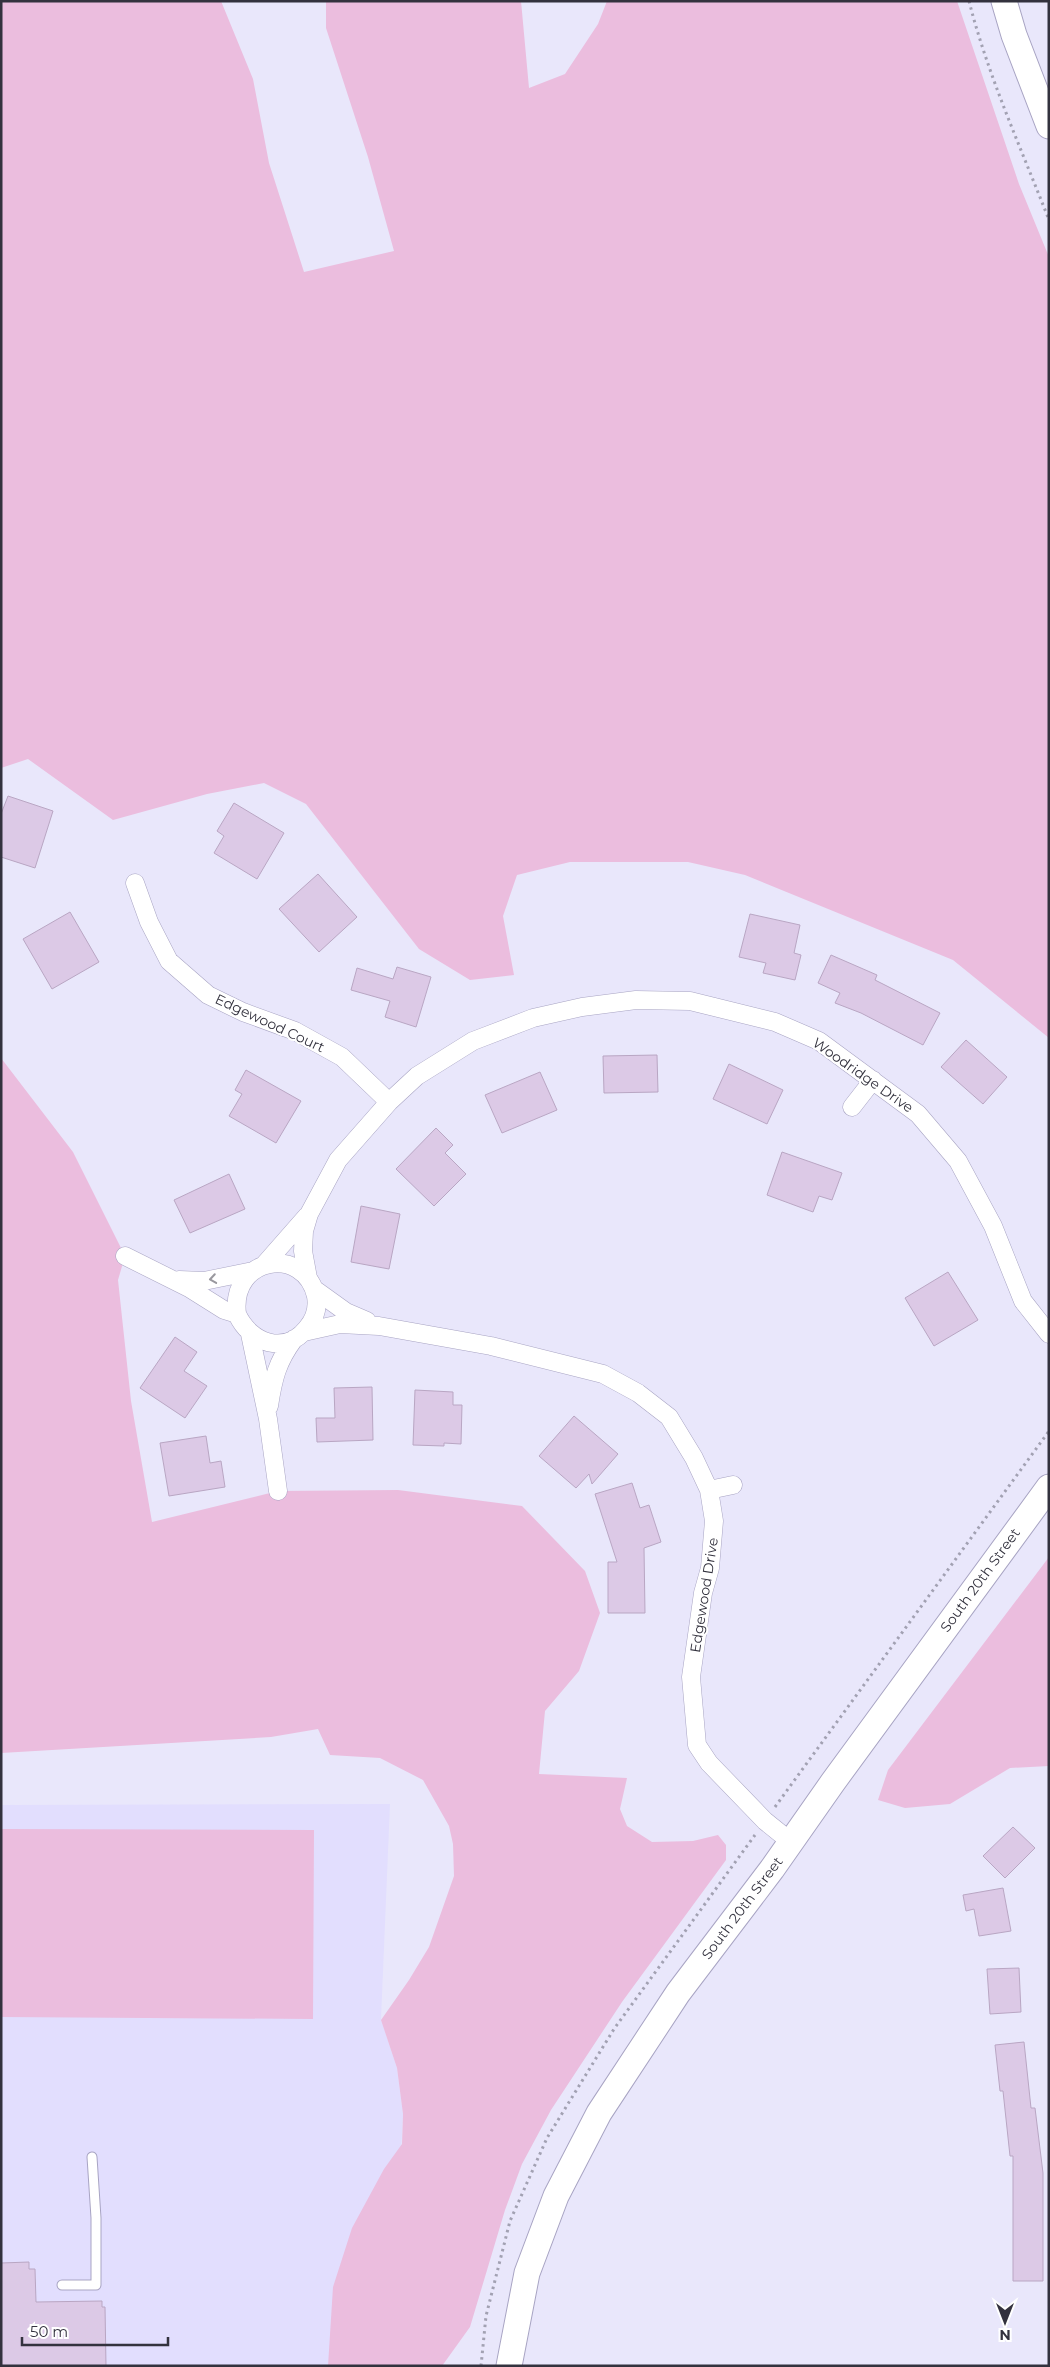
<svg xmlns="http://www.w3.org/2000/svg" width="1050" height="2367" font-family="Montserrat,sans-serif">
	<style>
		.built { fill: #e2defe }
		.green { fill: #ebbdde }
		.building { fill: #dcc9e6; stroke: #b9a6c3 }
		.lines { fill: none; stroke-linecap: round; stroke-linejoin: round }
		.lane-casing { stroke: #a8a4c3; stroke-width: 11 }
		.street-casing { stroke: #a8a4c3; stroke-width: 19 }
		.secondary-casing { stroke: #a8a4c3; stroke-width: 27 }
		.path { stroke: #a2a1b2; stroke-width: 3; stroke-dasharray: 2.5 4; stroke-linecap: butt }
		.lane { stroke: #fff; stroke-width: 9 }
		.street { stroke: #fff; stroke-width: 18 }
		.secondary { stroke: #fff; stroke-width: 25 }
		.oneway { stroke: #99989e }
		.labels { text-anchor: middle; stroke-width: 4; stroke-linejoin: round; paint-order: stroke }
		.street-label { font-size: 14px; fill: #33323e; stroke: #fff }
	</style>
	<rect width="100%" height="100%" fill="#e9e7fb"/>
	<path class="built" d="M390,1804l-9,215 16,49 6,46 -13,252h-389v-561z"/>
	<path class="green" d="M1,1h220l32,78 16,84 35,109 90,-21 -26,-94 -42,-129v-27h195l8,87 36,-14 33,-50 9,-23h350l62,183 30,73v781l-96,-78 -208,-85 -57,-13h-118l-53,13 -14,41 11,59 -44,5 -51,-31 -113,-145 -42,-21 -57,11 -94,26 -85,-61 -27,9z
		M1,1058l72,94 52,104 -7,24 13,121 21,121 126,-31 120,-1 124,16 63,65 15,42 -21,58 -34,40 -6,63 88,4 -7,31 7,17 25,16 41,-1 25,-6 8,10v15l-104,142 -71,108 -29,54 -17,46 -35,117 -28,39h-114l5,-79 19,-59 32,-59 18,-25 1,-30 -6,-46 -16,-48 28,-40 20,-33 25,-71 -1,-32 -4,-18 -26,-46 -43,-22 -50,-3 -12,-26 -47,8 -270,16z
		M1049,1557v209l-39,2 -60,36 -45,4 -27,-8 10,-30z
		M1,1829l313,1 -1,189 -312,-2z"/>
	<path class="building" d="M8,796l45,15 -18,57 -34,-11v-43z
		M234,803l50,30 -27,46 -43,-26 10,-17 -7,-5z
		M318,874l39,43 -38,35 -40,-43z
		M70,912l29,50 -47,27 -29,-50z
		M750,914l50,11 -6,28 7,2 -6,25 -32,-7 3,-10 -27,-6z
		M831,955l46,20 -2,5 65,33 -17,32 -62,-32 -26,-10 5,-10 -22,-10z
		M397,967l34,10 -15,50 -31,-10 5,-16 -39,-11 6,-22 36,11z
		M966,1040l41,37 -24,27 -42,-37z
		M657,1055l1,37 -54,1 -1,-37z
		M729,1064l54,26 -16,34 -54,-25z
		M246,1070l55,31 -25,42 -47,-27 13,-22 -7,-4z
		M540,1072l17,38 -55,23 -17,-38z
		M436,1128l17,17 -8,8 21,21 -32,32 -38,-37z
		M782,1152l60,21 -10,27 -13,-4 -6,16 -46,-17z
		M229,1174l16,35 -55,24 -16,-33z
		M361,1206l39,8 -11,55 -38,-7z
		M948,1272l30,48 -44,26 -29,-48z
		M175,1337l22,15 -13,19 23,15 -22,32 -45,-30z
		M372,1387l1,53 -56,2 -1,-24h19l-1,-30z
		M415,1390l38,2v13h9l-1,39 -17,-1v3l-31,-1z
		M574,1416l44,38 -26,30 -3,-10 -13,14 -37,-32z
		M206,1436l4,27 11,-2 4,26 -56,9 -9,-53z
		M632,1483l8,25 9,-3 12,37 -17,6 1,65h-37v-51h9l-22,-68z
		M1013,1827l22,21 -30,30 -22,-22z
		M1003,1888l8,43 -32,5 -5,-27 -8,2 -3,-16z
		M1019,1968l2,44 -31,2 -3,-45z
		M1024,2042l7,66h4l8,65v108h-30v-125h-3l-7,-65h-3l-5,-46z
		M29,2262v7h6l1,33 66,-1v6h3l1,59h-105v-103z"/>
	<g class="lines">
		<g class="lane-casing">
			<path id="lane" d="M62,2285h34v-67l-4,-61"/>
		</g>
		<g class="street-casing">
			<path id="street" d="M135,883l14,39 20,39 39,34 35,17 52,19 47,26 47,45
				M852,1107l21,-27
				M125,1256l64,32 35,22 13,4c13,29 48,42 70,14 8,-9 11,-20 9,-32 -12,-51 -86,-40 -79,18
				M264,1265l43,-49
				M308,1278l-5,-27 1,-20 5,-17 29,-54 51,-58 28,-26 56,-35 60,-23 49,-11 54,-7 54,1 85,21 44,19 99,73 40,47 35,65 30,75 26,33
				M179,1280l25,1 49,-10
				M314,1289l32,23 21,9
				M304,1332l36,-8 39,2 112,20 112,28 35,19 31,24 25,41 15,32 5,31 -4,47 -7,25 -12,84 6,68 12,18 56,58 26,21
				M250,1334l18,85 10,72
				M269,1406c4,-27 8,-44 25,-67
				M709,1490l24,-5"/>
		</g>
		<g class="secondary-casing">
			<path id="secondary" d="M1004,1l10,34 35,91
				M509,2366l18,-93 29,-77 43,-83 79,-120 94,-124 61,-87 216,-295"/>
		</g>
		<path class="path" d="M969,1c19,75 52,147 80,219
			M775,1807l274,-376
			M481,2366l5,-50 24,-95 37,-83 67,-109 141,-194"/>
		<use href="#lane" class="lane"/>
		<use href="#street" class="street"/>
		<use href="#secondary" class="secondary"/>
	</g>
	<defs><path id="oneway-chevron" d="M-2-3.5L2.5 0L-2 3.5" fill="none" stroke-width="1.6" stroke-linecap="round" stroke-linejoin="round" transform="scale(1.25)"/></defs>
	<use class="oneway" href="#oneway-chevron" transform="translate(213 1279) rotate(171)"/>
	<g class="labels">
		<g class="street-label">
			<text transform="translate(270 1023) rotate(25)" y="5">Edgewood Court</text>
			<text transform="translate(863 1075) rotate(35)" y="5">Woodridge Drive</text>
			<text transform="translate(980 1580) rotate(-54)" y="5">South 20th Street</text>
			<text transform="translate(704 1595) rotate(-81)" y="5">Edgewood Drive</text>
			<text transform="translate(742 1908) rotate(-53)" y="5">South 20th Street</text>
		</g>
	</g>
	<rect width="1050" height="2367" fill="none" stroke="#33323e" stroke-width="5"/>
	<g transform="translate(1005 2322) rotate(180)" stroke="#ffffff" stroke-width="4" paint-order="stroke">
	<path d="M0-4L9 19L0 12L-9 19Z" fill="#33323e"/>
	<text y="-8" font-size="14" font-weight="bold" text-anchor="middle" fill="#33323e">N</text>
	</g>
	<path d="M22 2337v8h146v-8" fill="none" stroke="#33323e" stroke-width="2.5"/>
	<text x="30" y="2337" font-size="15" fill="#33323e" stroke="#ffffff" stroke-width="4" paint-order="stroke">50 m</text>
</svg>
